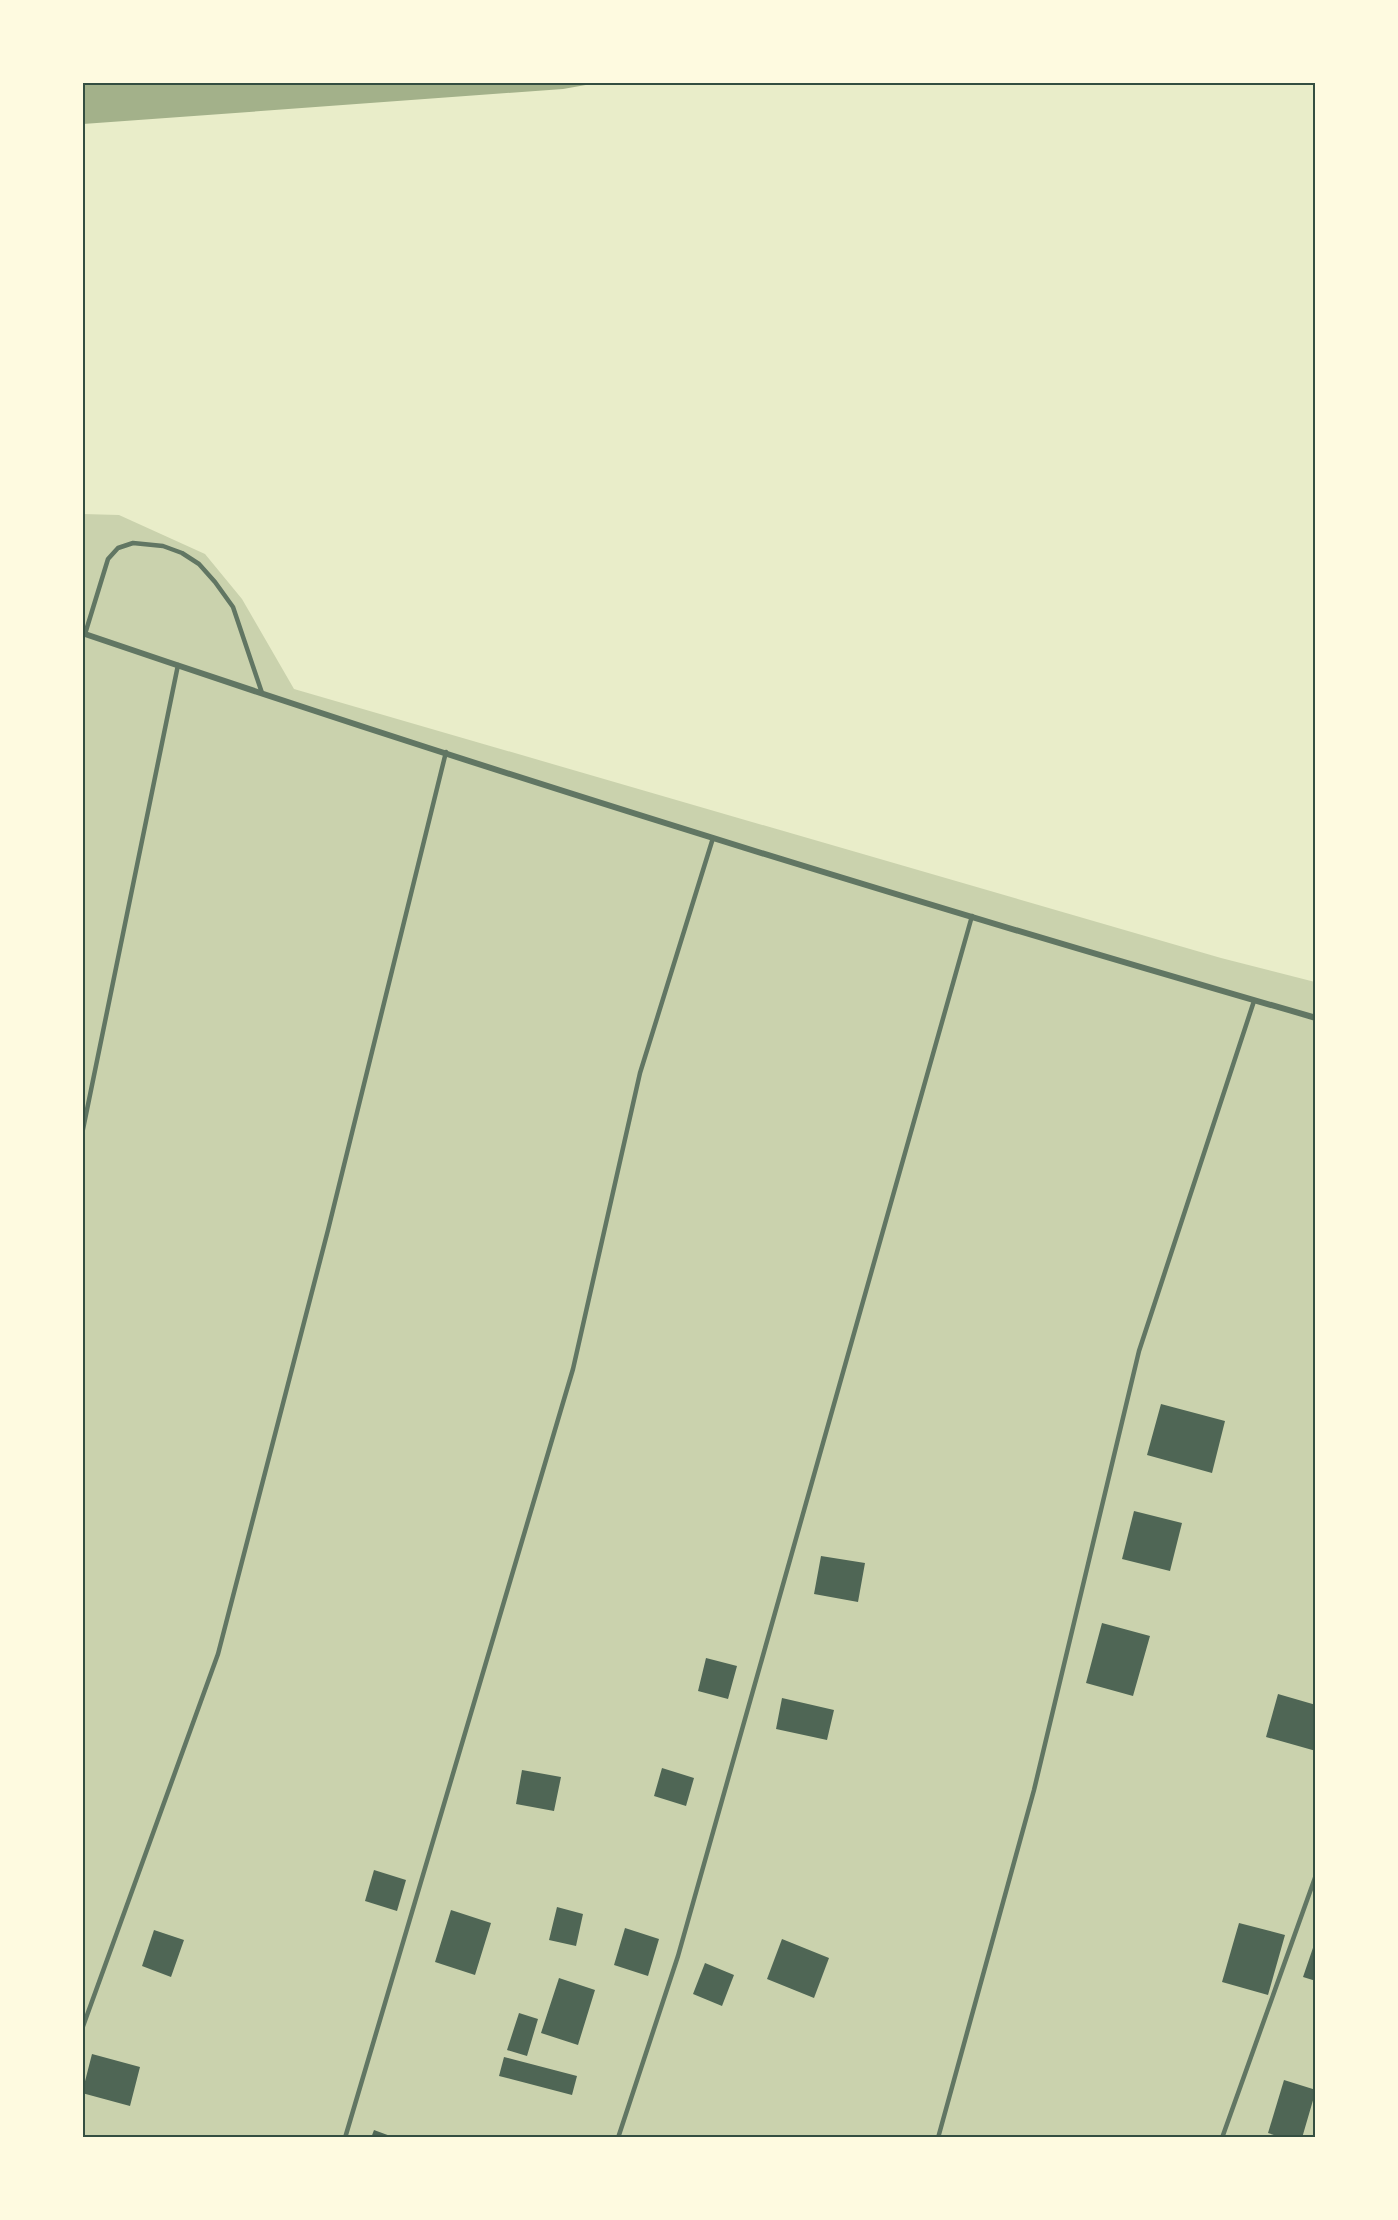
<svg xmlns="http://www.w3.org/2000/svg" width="1398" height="2220" font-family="'PT Sans Narrow',sans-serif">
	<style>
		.green { fill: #cad2ad }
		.water { fill: #a3b18a }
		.building { fill: #4f6655 }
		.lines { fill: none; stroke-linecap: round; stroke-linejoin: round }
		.service { stroke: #617663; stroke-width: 4.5 }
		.minor { stroke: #617663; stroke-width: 6 }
		.neatline { fill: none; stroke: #344e41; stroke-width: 2 }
	</style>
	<rect width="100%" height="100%" fill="#e9edc9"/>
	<path class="green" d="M83,514l36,1 86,39 37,45 52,90 927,269 94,24v1155l-1232,1z"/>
	<path class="water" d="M83,82h514v1l-34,6 -480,35z"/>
	<path class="building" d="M1161,1404l64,17 -13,52 -65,-18z
		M1134,1511l48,12 -12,48 -48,-12z
		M821,1556l44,7 -7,39 -44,-8z
		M1102,1623l48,13 -17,60 -47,-13z
		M706,1658l31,8 -9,33 -30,-8z
		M1278,1694l38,11v46l-50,-14z
		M782,1698l52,12 -7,30 -51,-11z
		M662,1768l32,10 -8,28 -32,-10z
		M522,1770l39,7 -7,34 -38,-7z
		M374,1870l32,10 -9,31 -32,-10z
		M557,1907l26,7 -7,32 -27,-6z
		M451,1910l40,13 -16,52 -40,-13z
		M1239,1923l46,12 -17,60 -46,-13z
		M625,1928l34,11 -11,37 -34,-11z
		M154,1930l30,10 -13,37 -29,-11z
		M782,1939l47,19 -15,40 -47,-19z
		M1316,1939v42l-13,-4z
		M705,1963l29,12 -12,31 -29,-12z
		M559,1978l36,12 -17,55 -37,-12z
		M519,2013l19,6 -11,37 -20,-6z
		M92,2054l48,13 -10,39 -48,-13z
		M504,2057l73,19 -5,19 -73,-19z
		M1284,2080l32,10 -14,48h-19l-15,-5z
		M374,2130l19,7v1h-22z"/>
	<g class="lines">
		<path class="service" d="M85,634l23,-75 10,-11 15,-5 30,3 19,7 17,11 16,18 18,25 29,86
			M82,1134l96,-469
			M82,2029l136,-375 110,-424 118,-478
			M345,2138l228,-769 67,-296 73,-235
			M618,2138l60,-182 294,-1040
			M938,2138l96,-348 105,-439 115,-350
			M1222,2138l94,-263"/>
		<path class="minor" d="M82,633c408,139 820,266 1234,385"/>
	</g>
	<rect width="1398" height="2220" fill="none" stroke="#fefae0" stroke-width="168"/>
	<rect x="84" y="84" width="1230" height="2052" class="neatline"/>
</svg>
